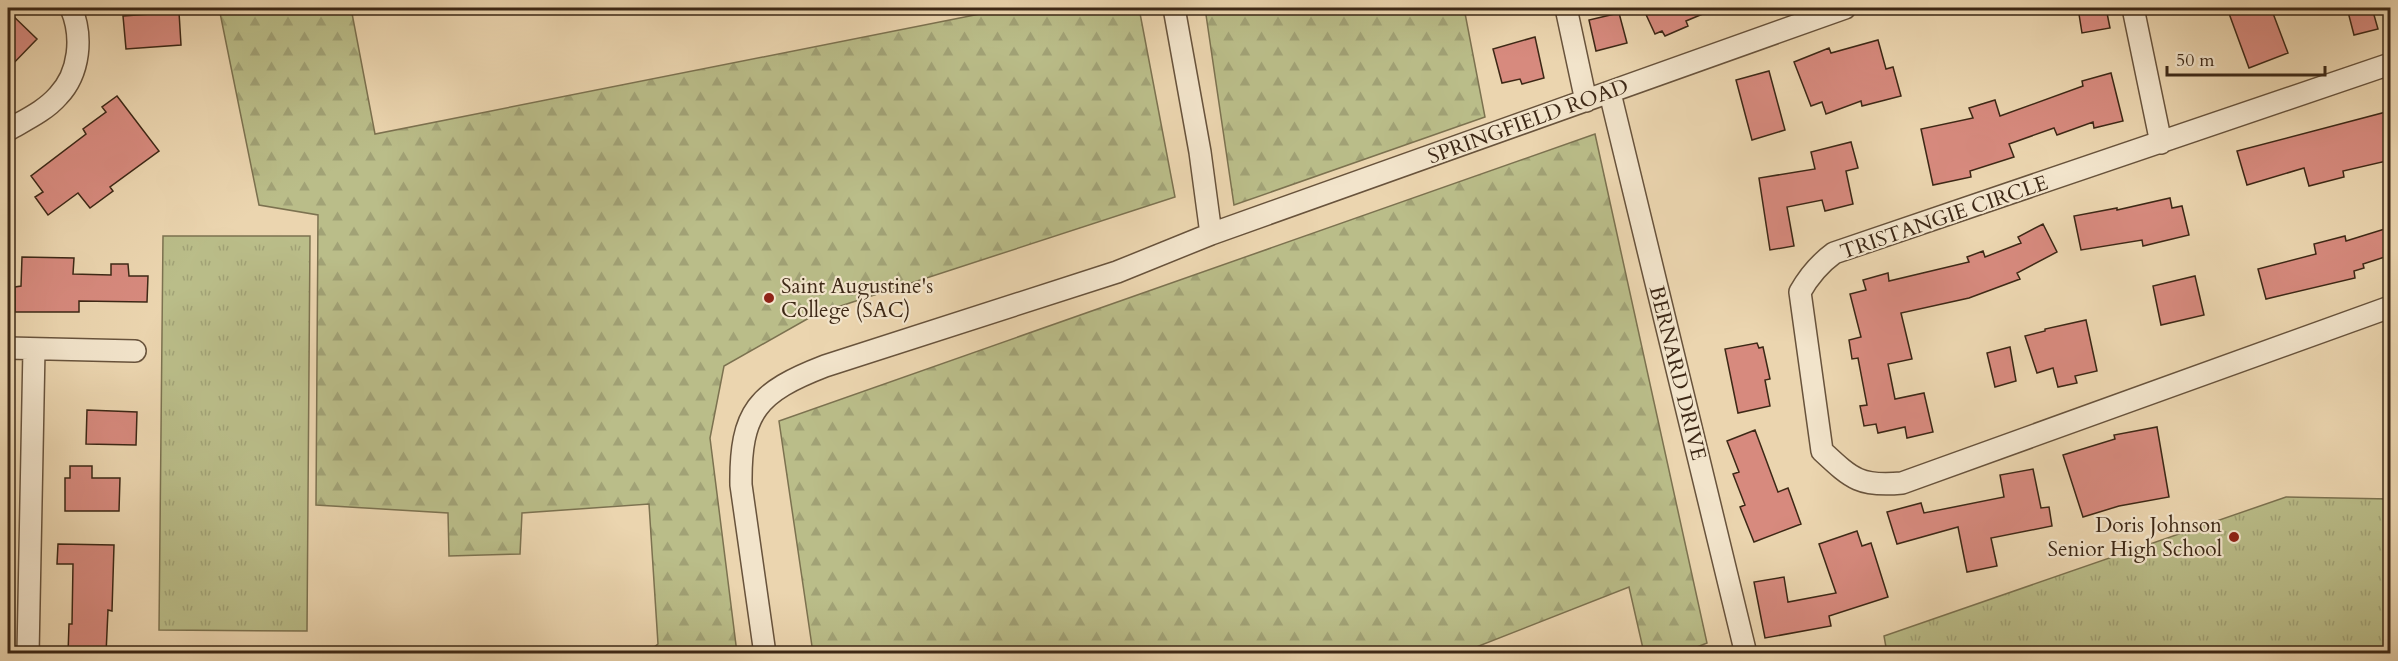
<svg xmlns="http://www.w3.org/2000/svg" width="2398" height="661" font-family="Cardo,serif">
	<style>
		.grass { fill: url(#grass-tufts); stroke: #7c7250; stroke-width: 1.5 }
		.forest { fill: url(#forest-firs); stroke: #7c7250; stroke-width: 1.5 }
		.building { fill: #d78a7e; stroke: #3d2816; stroke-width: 1.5 }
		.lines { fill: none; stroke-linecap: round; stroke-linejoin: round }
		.minor-casing { stroke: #68533c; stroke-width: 24 }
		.minor { stroke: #f2e4cb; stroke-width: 21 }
		.poi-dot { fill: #8f2418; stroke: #f2e4cb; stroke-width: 2 }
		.labels { text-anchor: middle; stroke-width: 4.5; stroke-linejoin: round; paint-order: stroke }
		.street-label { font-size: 21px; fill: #3d2816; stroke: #f2e4cb }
		.poi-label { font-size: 21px; fill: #3d2816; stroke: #f2e4cb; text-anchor: start }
	</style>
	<defs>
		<pattern id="grass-tufts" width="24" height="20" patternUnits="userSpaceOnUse" patternTransform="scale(1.5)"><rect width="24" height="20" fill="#babd89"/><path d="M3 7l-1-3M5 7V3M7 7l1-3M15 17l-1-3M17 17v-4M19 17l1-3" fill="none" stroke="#a1a276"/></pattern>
		<pattern id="forest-firs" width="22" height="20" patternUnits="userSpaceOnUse" patternTransform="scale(1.5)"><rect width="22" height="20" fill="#babd89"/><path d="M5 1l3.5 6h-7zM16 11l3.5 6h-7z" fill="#a1a276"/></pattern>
	</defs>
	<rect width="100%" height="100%" fill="#ebd5af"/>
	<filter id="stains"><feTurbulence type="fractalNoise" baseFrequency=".00333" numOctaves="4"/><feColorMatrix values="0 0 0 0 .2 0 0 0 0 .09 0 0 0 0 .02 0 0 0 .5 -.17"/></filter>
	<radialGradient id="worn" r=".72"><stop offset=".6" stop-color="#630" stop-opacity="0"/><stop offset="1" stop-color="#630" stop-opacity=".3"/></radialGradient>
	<path class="grass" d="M163,236h147l-3,395 -148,-1z
		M2286,497l104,2v154h-503l-3,-17z"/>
	<path class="forest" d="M219,8h132l24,126 635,-126h129l36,189 -359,117 -92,52 -14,72 27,215h-91l12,-9 -9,-140 -127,9 -2,41 -71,2 -1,-43 -132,-8 2,-290 -59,-10z
		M1205,8h259l21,109 -251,88z
		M1595,134l112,509 -25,10h-38l-15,-66 -168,66h-648l-34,-232z"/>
	<path class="building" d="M1643,8h74l-31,13 2,5 -23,10 -3,-5 -7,3z
		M2078,8h28l4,20 -28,5z
		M2227,8h44l17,45 -39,15z
		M2347,8h25l6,21 -24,6z
		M8,11l29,28 -29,30z
		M179,12l2,33 -55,4 -3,-33z
		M1619,13l8,30 -31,8 -7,-31z
		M1535,37l9,41 -22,6 -2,-5 -18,4 -9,-34z
		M1878,40l8,29 7,-2 8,29 -39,10 -1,-5 -35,13 -4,-12 -11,4 -17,-44 35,-14 2,5z
		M1769,71l16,59 -33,10 -16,-60z
		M2111,73l12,48 -29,7 -1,-6 -36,13 -3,-7 -45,16 5,13 -44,14 1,6 -38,8 -12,-56 52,-11 -4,-10 26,-8 5,16 83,-30 -1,-5z
		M117,96l42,55 -49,36 3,4 -23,17 -12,-15 -30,22 -13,-18 8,-5 -12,-16 55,-42 -3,-5 23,-17 -4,-5z
		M2386,112l5,18v30l-48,11 1,6 -35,9 -5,-18 -57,17 -10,-34z
		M1851,142l7,26 -12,3 7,33 -28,7 -3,-11 -35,7 7,39 -24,4 -11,-72 56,-9 -4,-17z
		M2170,198l2,10 10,-2 7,29 -46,11 -1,-6 -61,10 -7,-34 43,-8v2z
		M2043,224l14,28 -40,21 3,6 -51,19 -68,15 11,46 -24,5 7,35 29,-6 9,39 -26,6 -2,-11 -27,6 -2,-9 -12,2 -4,-20 7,-1 -9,-47 -6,1 -3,-19 12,-3 -11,-43 16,-4 -3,-10 25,-7 1,8 80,-19 -2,-5 16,-6 2,6 36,-14 -3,-6z
		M2391,227v28l-28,9 1,4 -10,3 1,7 -89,21 -8,-30 58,-15 -2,-10 31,-8 1,5z
		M22,257l52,1 -1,16 38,1v-11h17l1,12h19l-1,26 -68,-1v11h-64v-25l6,-1z
		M2195,276l9,39 -43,10 -8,-39z
		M2086,320l11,51 -22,5 2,7 -19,4 -5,-19 -16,5 -12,-37 20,-5v-2z
		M1757,343l2,5 4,-1 2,9 5,23 -5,1 5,26 -32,7 -13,-64z
		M2010,347l6,34 -21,6 -8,-34z
		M87,410l50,2 -1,33 -50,-1z
		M2157,427l12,70 -50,9 -36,11 -20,-62 52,-16 -1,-4z
		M1755,430l23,62 10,-4 13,36 -47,18 -14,-35 5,-2 -12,-31 6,-2 -12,-31z
		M70,466h22v12h28l-1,33h-54v-33h5z
		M2033,469l8,39 8,-1 3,19 -61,12 6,28 -30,6 -9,-45 -61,17 -10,-32 34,-9 3,10 80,-16 -4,-22z
		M1857,531l5,15 9,-3 17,54 -59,19 2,10 -66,12 -11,-56 30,-5 4,25 48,-9 -17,-49z
		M58,544l56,1 -2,66 -4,-1 -2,44h-38l1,-30h3l1,-60h-16z"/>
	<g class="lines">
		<g class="minor-casing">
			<path id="minor" d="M1174,8l26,144 11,82
				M1566,8l20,93
				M2133,8l28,135
				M2390,64l-556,189c-15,11 -25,23 -34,39l22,159c30,28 38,36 80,32l488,-176
				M1610,93l136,561
				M8,130c17,-10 37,-19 50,-34 22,-23 25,-60 13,-88
				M8,348l127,3
				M28,654l6,-305
				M765,654l-24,-169c-1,-74 17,-93 84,-119l292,-94 94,-38 634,-226"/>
		</g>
		<use href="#minor" class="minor"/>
	</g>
	<g class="poi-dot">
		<circle cx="769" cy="298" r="6"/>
		<circle cx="2234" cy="537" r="6"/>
	</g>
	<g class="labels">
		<g class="street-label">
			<text transform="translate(1528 121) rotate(-20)" y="7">SPRINGFIELD ROAD</text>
			<text transform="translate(1944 217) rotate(-19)" y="7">TRISTANGIE CIRCLE</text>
			<text transform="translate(1678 373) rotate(76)" y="7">BERNARD DRIVE</text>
		</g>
		<g class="poi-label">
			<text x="781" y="293">Saint Augustine's<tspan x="781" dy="24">College (SAC)</tspan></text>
			<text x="2222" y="532" text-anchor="end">Doris Johnson<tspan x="2222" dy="24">Senior High School</tspan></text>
		</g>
	</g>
	<rect width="2398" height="661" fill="none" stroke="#ebd5af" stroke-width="30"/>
	<rect x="9" y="9" width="2380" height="643" fill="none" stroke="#3d2816" stroke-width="3"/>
	<rect x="15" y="15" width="2368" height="631" fill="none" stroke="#3d2816" stroke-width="1.5"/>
	<path d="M2167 66v9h158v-9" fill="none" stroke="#3d2816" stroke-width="3"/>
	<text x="2176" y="66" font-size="18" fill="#3d2816" stroke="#f2e4cb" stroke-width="4.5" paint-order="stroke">50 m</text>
	<rect width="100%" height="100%" filter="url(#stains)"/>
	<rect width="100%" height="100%" fill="url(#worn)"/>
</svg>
